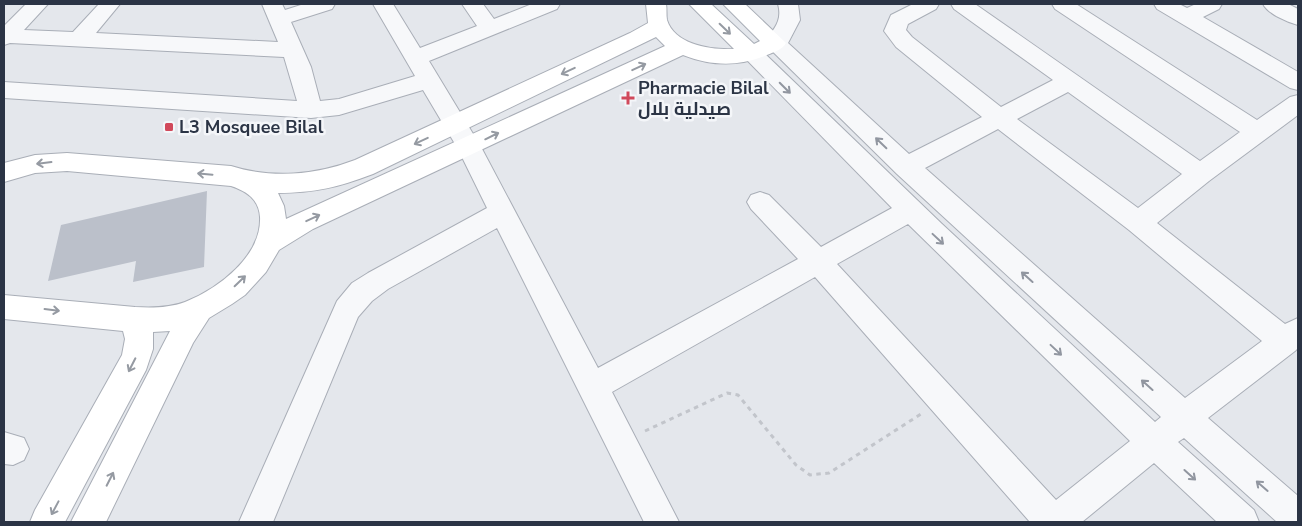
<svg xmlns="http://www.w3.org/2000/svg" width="1302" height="526" font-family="'Nunito Sans',Cairo,sans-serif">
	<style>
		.building { fill: #bbc0ca }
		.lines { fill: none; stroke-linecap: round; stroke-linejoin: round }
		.street-casing { stroke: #a9aeb7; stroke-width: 2 }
		.secondary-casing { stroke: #a9aeb7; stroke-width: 2 }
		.path { stroke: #c2c5cb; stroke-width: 3; stroke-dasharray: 4.5 4.5; stroke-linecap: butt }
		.street { fill: #f7f8fa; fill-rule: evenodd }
		.secondary { fill: #fff; fill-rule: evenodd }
		.oneway { stroke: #959aa2 }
		.oneway2 { stroke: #9196a0 }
		.poi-dot { fill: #d1495b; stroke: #f4f6f9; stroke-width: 2 }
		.labels { text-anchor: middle; stroke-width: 5; stroke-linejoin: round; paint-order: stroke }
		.poi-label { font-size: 18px; font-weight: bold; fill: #2b3445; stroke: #f4f6f9; text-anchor: start }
	</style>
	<rect width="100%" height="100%" fill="#e4e7ec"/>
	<path class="building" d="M207,191l-3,76 -71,15 3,-21 -88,20 13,-56z"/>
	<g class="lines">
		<g class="street-casing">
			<path id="street" d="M26,4h22l-24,26 49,2 26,-28h21l-24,29 182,9 -16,-38h20l3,6 19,-6h31l-3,5 -41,13 20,45 9,34 19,-2 76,-23 -42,-72h20l27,44 57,-22 -15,-22h21l11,15 38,-15h28l-3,5 -128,52 52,86 117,221 200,-109 -47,-50 -4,-7 4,-7 9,-3 9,3 52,52 71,-39 -152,-155 3,-5 8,-2 8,2 183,176 213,198 6,-5 -264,-243 -133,-131c9,-14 19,-21 14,-39h20l2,16 -12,23 121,111 73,-37 -86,-70 -12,-16 7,-16 22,-11h26l-3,5 -28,15 -2,6 6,7 89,70 52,-27 -99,-71 -3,-5h24l225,157 40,-29 -185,-123 -3,-5h24l181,116 33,-23 8,-2v20l-89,66 -52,42 128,101 13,-6v30l-3,3 -87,67 90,78v26h-21l-93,-84 -6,4 76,68 5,12h-42l-63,-59 -72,59h-52l-215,-245 -203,115 67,130h-35l-147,-294 -109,61 -16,12 -14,16 -85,205h-34l98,-221 15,-18 16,-10 119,-65 -29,-59 -35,-59 -84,25 -28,3 -307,-20v-16l293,19 -13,-44 -274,-14 -6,2v-19zM1068,92l114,82 -44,34 -121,-89zM998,129l131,101 133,111 -77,57 -260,-230zM908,224l222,217 -74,59 -219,-236z
				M1154,4h25l8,4 9,-4h26l-3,5 -16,8 95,55v18l-8,-2 -133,-79z
				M1263,4h25l10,5v16c-11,-3 -30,-11 -35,-21z
				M4,432l20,6 5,11 -5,11 -11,5 -9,-1z"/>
		</g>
		<g class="secondary-casing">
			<path id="secondary" d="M646,4h20c1,5 0,11 1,16 8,25 44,30 67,29l-45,-45h22l43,40 6,-3 -37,-37h22l41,39c-4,7 -12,9 -19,12 -28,12 -56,11 -84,0l-370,174 -34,21 -13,22 -21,23 -13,9 -23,14 -16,25 -87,179h-35l99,-191 -17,1v17l-7,21 -81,152h-35l5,-12 87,-155 3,-16 -2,-8 -119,-12v-24l131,12c16,1 34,1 50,-5 33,-13 77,-46 75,-85 -1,-18 -14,-26 -29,-31l-164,-15 -32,2 -31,9v-19l31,-8 32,-2 164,13c41,13 85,9 124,-6l275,-127 18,-10zM656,37l9,9 -379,173 -2,-13 -6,-13c36,0 61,-6 95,-19z"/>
		</g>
		<path class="path" d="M645,431l82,-38 11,2 58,70 14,10 19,-2 92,-59"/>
		<use href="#street" class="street"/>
		<use href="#secondary" class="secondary"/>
	</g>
	<defs><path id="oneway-shaft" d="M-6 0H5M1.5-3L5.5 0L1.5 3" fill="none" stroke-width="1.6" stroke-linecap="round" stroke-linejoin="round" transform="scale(1.25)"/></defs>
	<g class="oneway">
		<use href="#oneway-shaft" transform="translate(725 29) rotate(44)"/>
		<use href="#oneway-shaft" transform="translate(639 67) rotate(-25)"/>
		<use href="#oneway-shaft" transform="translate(568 71) rotate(155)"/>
		<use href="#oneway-shaft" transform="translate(492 136) rotate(-26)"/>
		<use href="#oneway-shaft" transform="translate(421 141) rotate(155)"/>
		<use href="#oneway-shaft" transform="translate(44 163) rotate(173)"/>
		<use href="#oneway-shaft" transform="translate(205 174) rotate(-175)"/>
		<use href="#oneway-shaft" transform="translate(313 218) rotate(-25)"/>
		<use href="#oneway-shaft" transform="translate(240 281) rotate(-44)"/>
		<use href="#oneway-shaft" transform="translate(52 310) rotate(7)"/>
		<use href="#oneway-shaft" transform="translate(132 365) rotate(117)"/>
		<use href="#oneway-shaft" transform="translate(110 479) rotate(-63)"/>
		<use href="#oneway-shaft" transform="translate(55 508) rotate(118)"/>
	</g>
	<g class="oneway2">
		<use href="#oneway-shaft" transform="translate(785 88) rotate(45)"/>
		<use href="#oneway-shaft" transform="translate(881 143) rotate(-136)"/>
		<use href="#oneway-shaft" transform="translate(938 239) rotate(43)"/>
		<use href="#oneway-shaft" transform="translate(1027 277) rotate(-138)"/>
		<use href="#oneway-shaft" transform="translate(1056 350) rotate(43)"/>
		<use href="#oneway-shaft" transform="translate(1147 385) rotate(-138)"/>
		<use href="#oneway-shaft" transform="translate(1190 475) rotate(42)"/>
		<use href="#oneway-shaft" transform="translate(1262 486) rotate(-139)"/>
	</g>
	<g class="poi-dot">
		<path d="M625.5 90.5h5v5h5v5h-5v5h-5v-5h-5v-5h5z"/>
		<rect x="164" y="122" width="10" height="10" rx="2.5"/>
	</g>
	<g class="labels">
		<g class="poi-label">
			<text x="638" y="94">Pharmacie Bilal<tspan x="638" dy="21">صيدلية بلال</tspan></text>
			<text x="179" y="133">L3 Mosquee Bilal</text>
		</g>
	</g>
	<rect width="1302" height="526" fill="none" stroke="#2b3445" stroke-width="10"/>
</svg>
